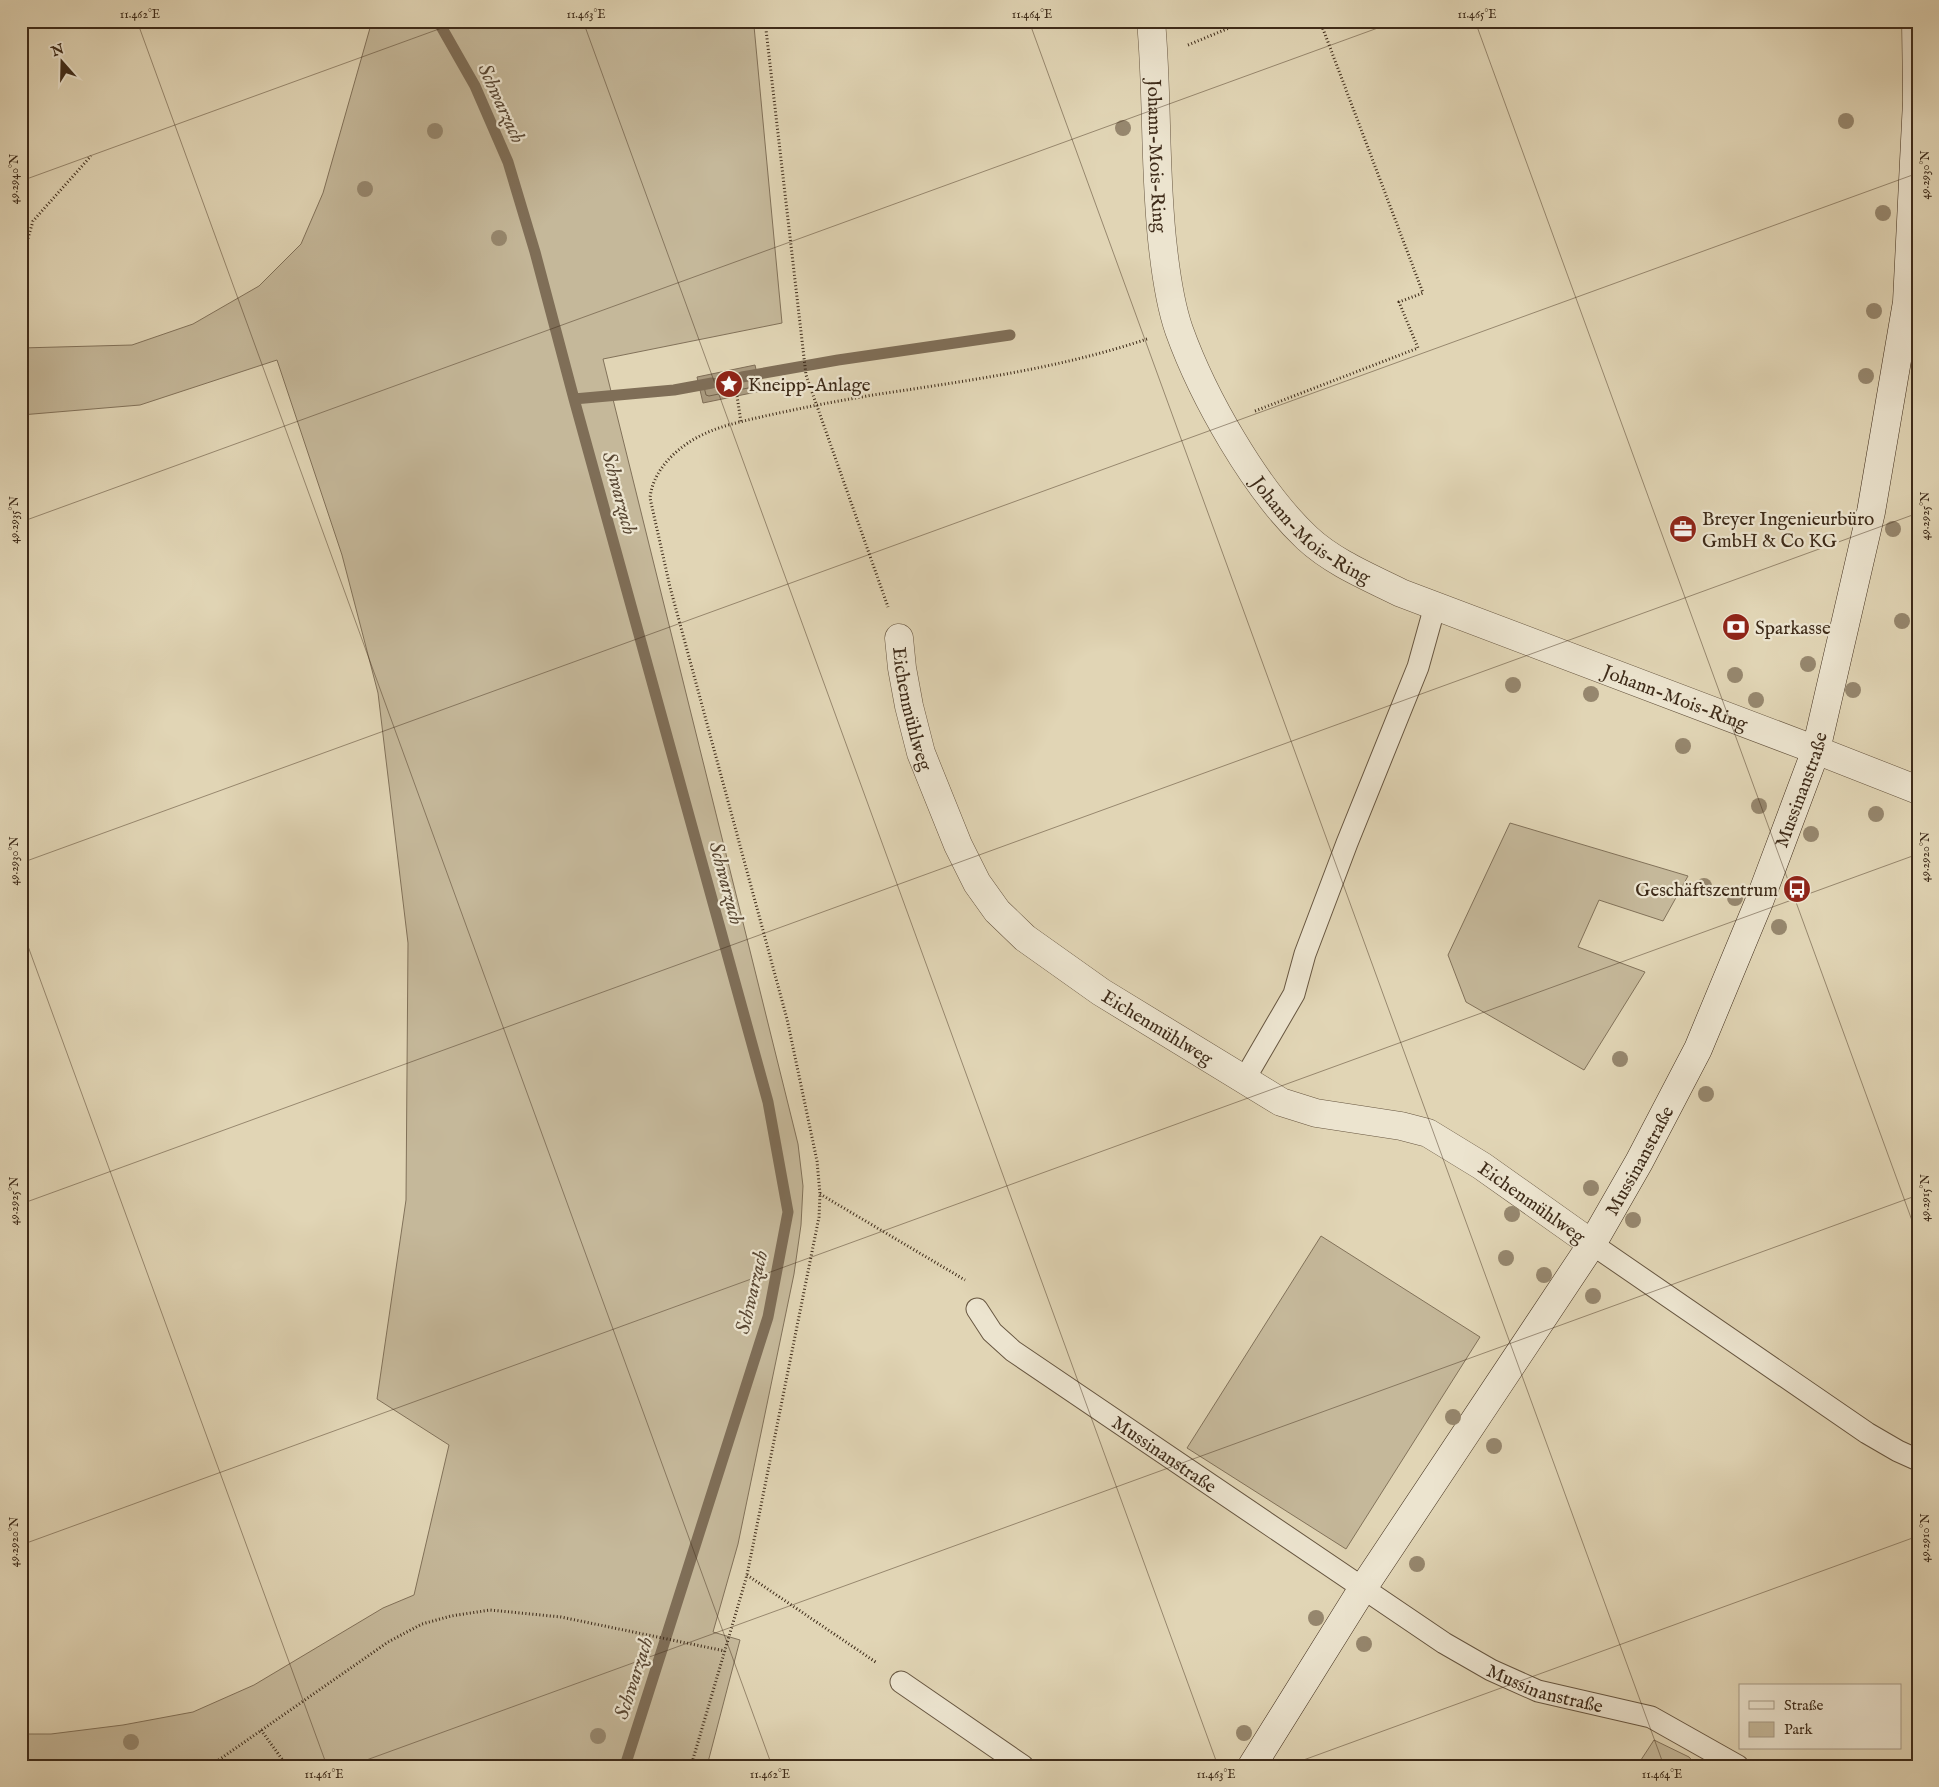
<svg xmlns="http://www.w3.org/2000/svg" width="1939" height="1787" font-family="'IM FELL English',serif">
	<style>
		.green { fill: #c5b89a; stroke: #82725a }
		.water { fill: #aa9b80; stroke: #7f6e57 }
		.lines { fill: none; stroke-linecap: round; stroke-linejoin: round }
		.shore { stroke: #74634c; stroke-width: 1 }
		.stream { stroke: #7f6e57; stroke-width: 11 }
		.lane-casing { stroke: #675640; stroke-width: 23 }
		.street-casing { stroke: #675640; stroke-width: 29 }
		.secondary-casing { stroke: #3e2b19; stroke-width: 29 }
		.path { stroke: #3e2b19; stroke-width: 3; stroke-dasharray: 1 2.5; stroke-linecap: butt }
		.lane { stroke: #ece4cf; stroke-width: 21 }
		.street { stroke: #ece4cf; stroke-width: 28 }
		.secondary { stroke: #ece4cf; stroke-width: 28 }
		.tree { fill: #96876e }
		.ticks { fill: none; stroke: #3e2b19; stroke-width: 1; stroke-opacity: 0.45 }
		.labels { text-anchor: middle; stroke-width: 4.5; stroke-linejoin: round; paint-order: stroke }
		.street-label { font-size: 19px; fill: #3e2b19; stroke: #ece4cf }
		.poi-label { font-size: 19px; fill: #3e2b19; stroke: #ece4cf; text-anchor: start }
		.water-label { font-size: 20px; font-style: italic; fill: #594733; stroke: #ece4cf }
		.neatline { fill: none; stroke: #3e2b19; stroke-width: 2 }
		.ticks-label { font-size: 12px; text-anchor: middle; fill: #3e2b19 }
	</style>
	<rect width="100%" height="100%" fill="#e1d5b5"/>
	<filter id="stains"><feTurbulence type="fractalNoise" baseFrequency=".004" numOctaves="4"/><feColorMatrix values="0 0 0 0 .2 0 0 0 0 .09 0 0 0 0 .02 0 0 0 .5 -.17"/></filter>
	<radialGradient id="worn" r=".72"><stop offset=".6" stop-color="#630" stop-opacity="0"/><stop offset="1" stop-color="#630" stop-opacity=".3"/></radialGradient>
	<path class="green" d="M372,21h381l1,5 28,297 -179,36 195,785 5,42 -2,39 -7,49 -56,270 -25,88 27,8 -33,126h-686v-32h30l72,-9 70,-13 61,-27 129,-77 31,-13 35,-150 -72,-46 29,-199 2,-257 -30,-250 -36,-138 -65,-195 -137,45 -119,10v-67l111,-3 61,-21 66,-38 42,-42 22,-51z
		M1510,823l178,53 -25,45 -64,-21 -21,47 67,25 -61,98 -118,-68 -18,-47z
		M1321,1236l159,101 -134,212 -159,-101z
		M1654,1740l35,17 8,9h-60z"/>
	<path class="water" d="M755,365l6,26 -58,12 -6,-26z"/>
	<g class="lines">
		<path class="shore" d="M750,372l4,12 -1,3 -44,9 -3,-1 -3,-12 2,-2z"/>
		<path class="stream" d="M438,21l37,65 33,76 27,90 39,147 194,703 20,110 -20,105 -143,449
			M742,377l96,-17 172,-25
			M574,399l100,-9 38,-7"/>
		<g class="lane-casing">
			<g id="lane">
				<path d="M1244,1080l50,-86 11,-40 42,-111 71,-176 17,-61"/>
				<path d="M1592,1244l275,189 31,18 20,9"/>
				<path id="s1" d="M977,1309l15,23 21,19 431,292 47,27 47,21 113,26 87,49"/>
				<path d="M901,1682l122,84"/>
			</g>
		</g>
		<g class="street-casing">
			<g id="street">
				<path id="s2" d="M1151,21c7,76 3,152 12,227 3,27 7,56 16,82 24,67 76,159 128,208 27,25 62,39 94,55l415,157 102,40"/>
				<path id="s3" d="M899,638l3,30 7,38 12,47 37,92 19,38 20,28 28,27 76,54 180,110 35,11 85,13 27,7 54,33 110,78"/>
			</g>
		</g>
		<g class="secondary-casing">
			<g id="secondary">
				<path id="s4" d="M1252,1766l111,-178 229,-344 47,-82 59,-113 61,-147 57,-152 55,-238 36,-210 10,-201 -1,-80"/>
			</g>
		</g>
		<path class="path" d="M765,21l41,354 82,232
			M1188,45l58,-24
			M21,262l12,-41 58,-65
			M737,396l4,26
			M1255,411l163,-63 -19,-46 24,-9 -103,-272
			M820,1194l145,86
			M747,1575l130,88
			M261,1730l26,36
			M210,1766l178,-124 34,-18 29,-8 39,-6 71,7 164,34
			M691,1766l56,-191 72,-358 1,-23 -3,-33 -30,-142 -117,-432 -20,-89c3,-29 28,-52 54,-64 19,-9 40,-13 61,-18 36,-8 72,-15 108,-21 92,-14 185,-26 274,-56"/>
		<use href="#lane" class="lane"/>
		<use href="#street" class="street"/>
		<use href="#secondary" class="secondary"/>
	</g>
	<g class="tree">
		<circle cx="1846" cy="121" r="8"/>
		<circle cx="1123" cy="128" r="8"/>
		<circle cx="435" cy="131" r="8"/>
		<circle cx="365" cy="189" r="8"/>
		<circle cx="1883" cy="213" r="8"/>
		<circle cx="499" cy="238" r="8"/>
		<circle cx="1874" cy="311" r="8"/>
		<circle cx="1866" cy="376" r="8"/>
		<circle cx="1893" cy="529" r="8"/>
		<circle cx="1902" cy="621" r="8"/>
		<circle cx="1808" cy="664" r="8"/>
		<circle cx="1735" cy="675" r="8"/>
		<circle cx="1513" cy="685" r="8"/>
		<circle cx="1853" cy="690" r="8"/>
		<circle cx="1591" cy="694" r="8"/>
		<circle cx="1756" cy="700" r="8"/>
		<circle cx="1683" cy="746" r="8"/>
		<circle cx="1759" cy="806" r="8"/>
		<circle cx="1876" cy="814" r="8"/>
		<circle cx="1811" cy="834" r="8"/>
		<circle cx="1704" cy="886" r="8"/>
		<circle cx="1735" cy="898" r="8"/>
		<circle cx="1779" cy="927" r="8"/>
		<circle cx="1620" cy="1059" r="8"/>
		<circle cx="1706" cy="1094" r="8"/>
		<circle cx="1591" cy="1188" r="8"/>
		<circle cx="1512" cy="1214" r="8"/>
		<circle cx="1633" cy="1220" r="8"/>
		<circle cx="1506" cy="1258" r="8"/>
		<circle cx="1544" cy="1275" r="8"/>
		<circle cx="1593" cy="1296" r="8"/>
		<circle cx="1453" cy="1417" r="8"/>
		<circle cx="1494" cy="1446" r="8"/>
		<circle cx="1417" cy="1564" r="8"/>
		<circle cx="1316" cy="1618" r="8"/>
		<circle cx="1364" cy="1644" r="8"/>
		<circle cx="1244" cy="1733" r="8"/>
		<circle cx="598" cy="1736" r="8"/>
		<circle cx="131" cy="1742" r="8"/>
	</g>
	<path class="ticks" d="M137,21l635,1745M583,21l635,1745M1029,21l635,1745M1475,21l443,1216M21,181l440,-160M21,522l1376,-501M21,863l1897,-690M21,927l306,839M21,1204l1897,-691M21,1545l1897,-691M350,1766l1568,-571M1287,1766l631,-230"/>
	<defs>
		<g id="sight-disc" transform="scale(1.4375)"><circle r="9.5" fill="#8f2418" stroke="#ece4cf"/><path d="M0-6L1.8-2.2L6-1.7L2.9 1.2L3.7 5.4L0 3.3L-3.7 5.4L-2.9 1.2L-6-1.7L-1.8-2.2Z" fill="#fff"/></g>
		<g id="office-disc" transform="scale(1.4375)"><circle r="9.5" fill="#8f2418" stroke="#ece4cf"/><path d="M-6-3h4V-5.5h4V-3h4V5H-6ZM-1-4.5V-3h2v-1.5ZM-6 0V1H6V0Z" fill="#fff"/></g>
		<g id="bank-disc" transform="scale(1.4375)"><circle r="9.5" fill="#8f2418" stroke="#ece4cf"/><path d="M-6-4H6V4H-6ZM0-2.3a2.3 2.3 0 1 0 0 4.6a2.3 2.3 0 1 0 0-4.6Z" fill="#fff"/></g>
		<g id="bus-disc" transform="scale(1.4375)"><circle r="9.5" fill="#8f2418" stroke="#ece4cf"/><path d="M-5-6H5V4H4V6H2V4H-2V6H-4V4H-5ZM-3.5-4V0h7V-4ZM-3.5 1.2v1.5H-2V1.2ZM2 1.2v1.5H3.5V1.2Z" fill="#fff"/></g>
	</defs>
	<g fill-rule="evenodd">
		<use href="#sight-disc" x="729" y="384"/>
		<use href="#office-disc" x="1683" y="529"/>
		<use href="#bank-disc" x="1736" y="627"/>
		<use href="#bus-disc" x="1797" y="889"/>
	</g>
	<g class="labels">
		<g class="street-label">
			<text dy="7" stroke="none"><textPath href="#s2" startOffset="135">Johann-Mois-Ring</textPath></text>
			<text dy="7" stroke="none"><textPath href="#s2" startOffset="555">Johann-Mois-Ring</textPath></text>
			<text dy="7" stroke="none"><textPath href="#s2" startOffset="960">Johann-Mois-Ring</textPath></text>
			<text dy="7" stroke="none"><textPath href="#s3" startOffset="72">Eichenmühlweg</textPath></text>
			<text dy="7" stroke="none"><textPath href="#s4" startOffset="1124">Mussinanstraße</textPath></text>
			<text dy="7" stroke="none"><textPath href="#s3" startOffset="492">Eichenmühlweg</textPath></text>
			<text dy="7" stroke="none"><textPath href="#s4" startOffset="719">Mussinanstraße</textPath></text>
			<text dy="7" stroke="none"><textPath href="#s3" startOffset="912">Eichenmühlweg</textPath></text>
			<text dy="7" stroke="none"><textPath href="#s1" startOffset="239">Mussinanstraße</textPath></text>
			<text dy="7" stroke="none"><textPath href="#s1" startOffset="688">Mussinanstraße</textPath></text>
		</g>
		<g class="poi-label">
			<text x="748" y="391">Kneipp-Anlage</text>
			<text x="1702" y="525">Breyer Ingenieurbüro<tspan x="1702" dy="22">GmbH &amp; Co KG</tspan></text>
			<text x="1755" y="634">Sparkasse</text>
			<text x="1778" y="896" text-anchor="end">Geschäftszentrum</text>
		</g>
		<g class="water-label">
			<text transform="translate(502 103) rotate(65)" y="7">Schwarzach</text>
			<text transform="translate(620 493) rotate(75)" y="7">Schwarzach</text>
			<text transform="translate(727 883) rotate(75)" y="7">Schwarzach</text>
			<text transform="translate(751 1292) rotate(-77)" y="7">Schwarzach</text>
			<text transform="translate(633 1678) rotate(-72)" y="7">Schwarzach</text>
		</g>
	</g>
	<rect width="1939" height="1787" fill="none" stroke="#e1d5b5" stroke-width="55"/>
	<rect x="1739" y="1684" width="162" height="65" fill="#ece4cf" stroke="#a69a86"/>
	<rect x="1749" y="1701" width="25" height="8" fill="#ece4cf" stroke="#a69a86"/>
	<text x="1784" y="1710" font-size="15" fill="#3e2b19">Straße</text>
	<rect x="1749" y="1722" width="25" height="15" fill="#c5b89a" stroke="#a69a86"/>
	<text x="1784" y="1734" font-size="15" fill="#3e2b19">Park</text>
	<g transform="translate(62 62) rotate(340)" stroke="#ece4cf" stroke-width="4" paint-order="stroke">
	<path d="M0-4L9 19L0 12L-9 19Z" fill="#3e2b19"/>
	<text y="-8" font-size="14" font-weight="bold" text-anchor="middle" fill="#3e2b19">N</text>
	</g>
	<rect x="28" y="28" width="1884" height="1732" class="neatline"/>
	<g class="ticks-label">
		<text x="140" y="18">11.462°E</text>
		<text x="586" y="18">11.463°E</text>
		<text x="1032" y="18">11.464°E</text>
		<text x="1477" y="18">11.465°E</text>
		<text transform="translate(1925 175) rotate(-90)" y="4">49.2930°N</text>
		<text transform="translate(14 179) rotate(-90)" y="4">49.2940°N</text>
		<text transform="translate(1925 516) rotate(-90)" y="4">49.2925°N</text>
		<text transform="translate(14 520) rotate(-90)" y="4">49.2935°N</text>
		<text transform="translate(1925 857) rotate(-90)" y="4">49.2920°N</text>
		<text transform="translate(14 861) rotate(-90)" y="4">49.2930°N</text>
		<text transform="translate(1925 1198) rotate(-90)" y="4">49.2915°N</text>
		<text transform="translate(14 1201) rotate(-90)" y="4">49.2925°N</text>
		<text transform="translate(1925 1538) rotate(-90)" y="4">49.2910°N</text>
		<text transform="translate(14 1542) rotate(-90)" y="4">49.2920°N</text>
		<text x="324" y="1778">11.461°E</text>
		<text x="770" y="1778">11.462°E</text>
		<text x="1216" y="1778">11.463°E</text>
		<text x="1662" y="1778">11.464°E</text>
	</g>
	<rect width="100%" height="100%" filter="url(#stains)"/>
	<rect width="100%" height="100%" fill="url(#worn)"/>
</svg>
